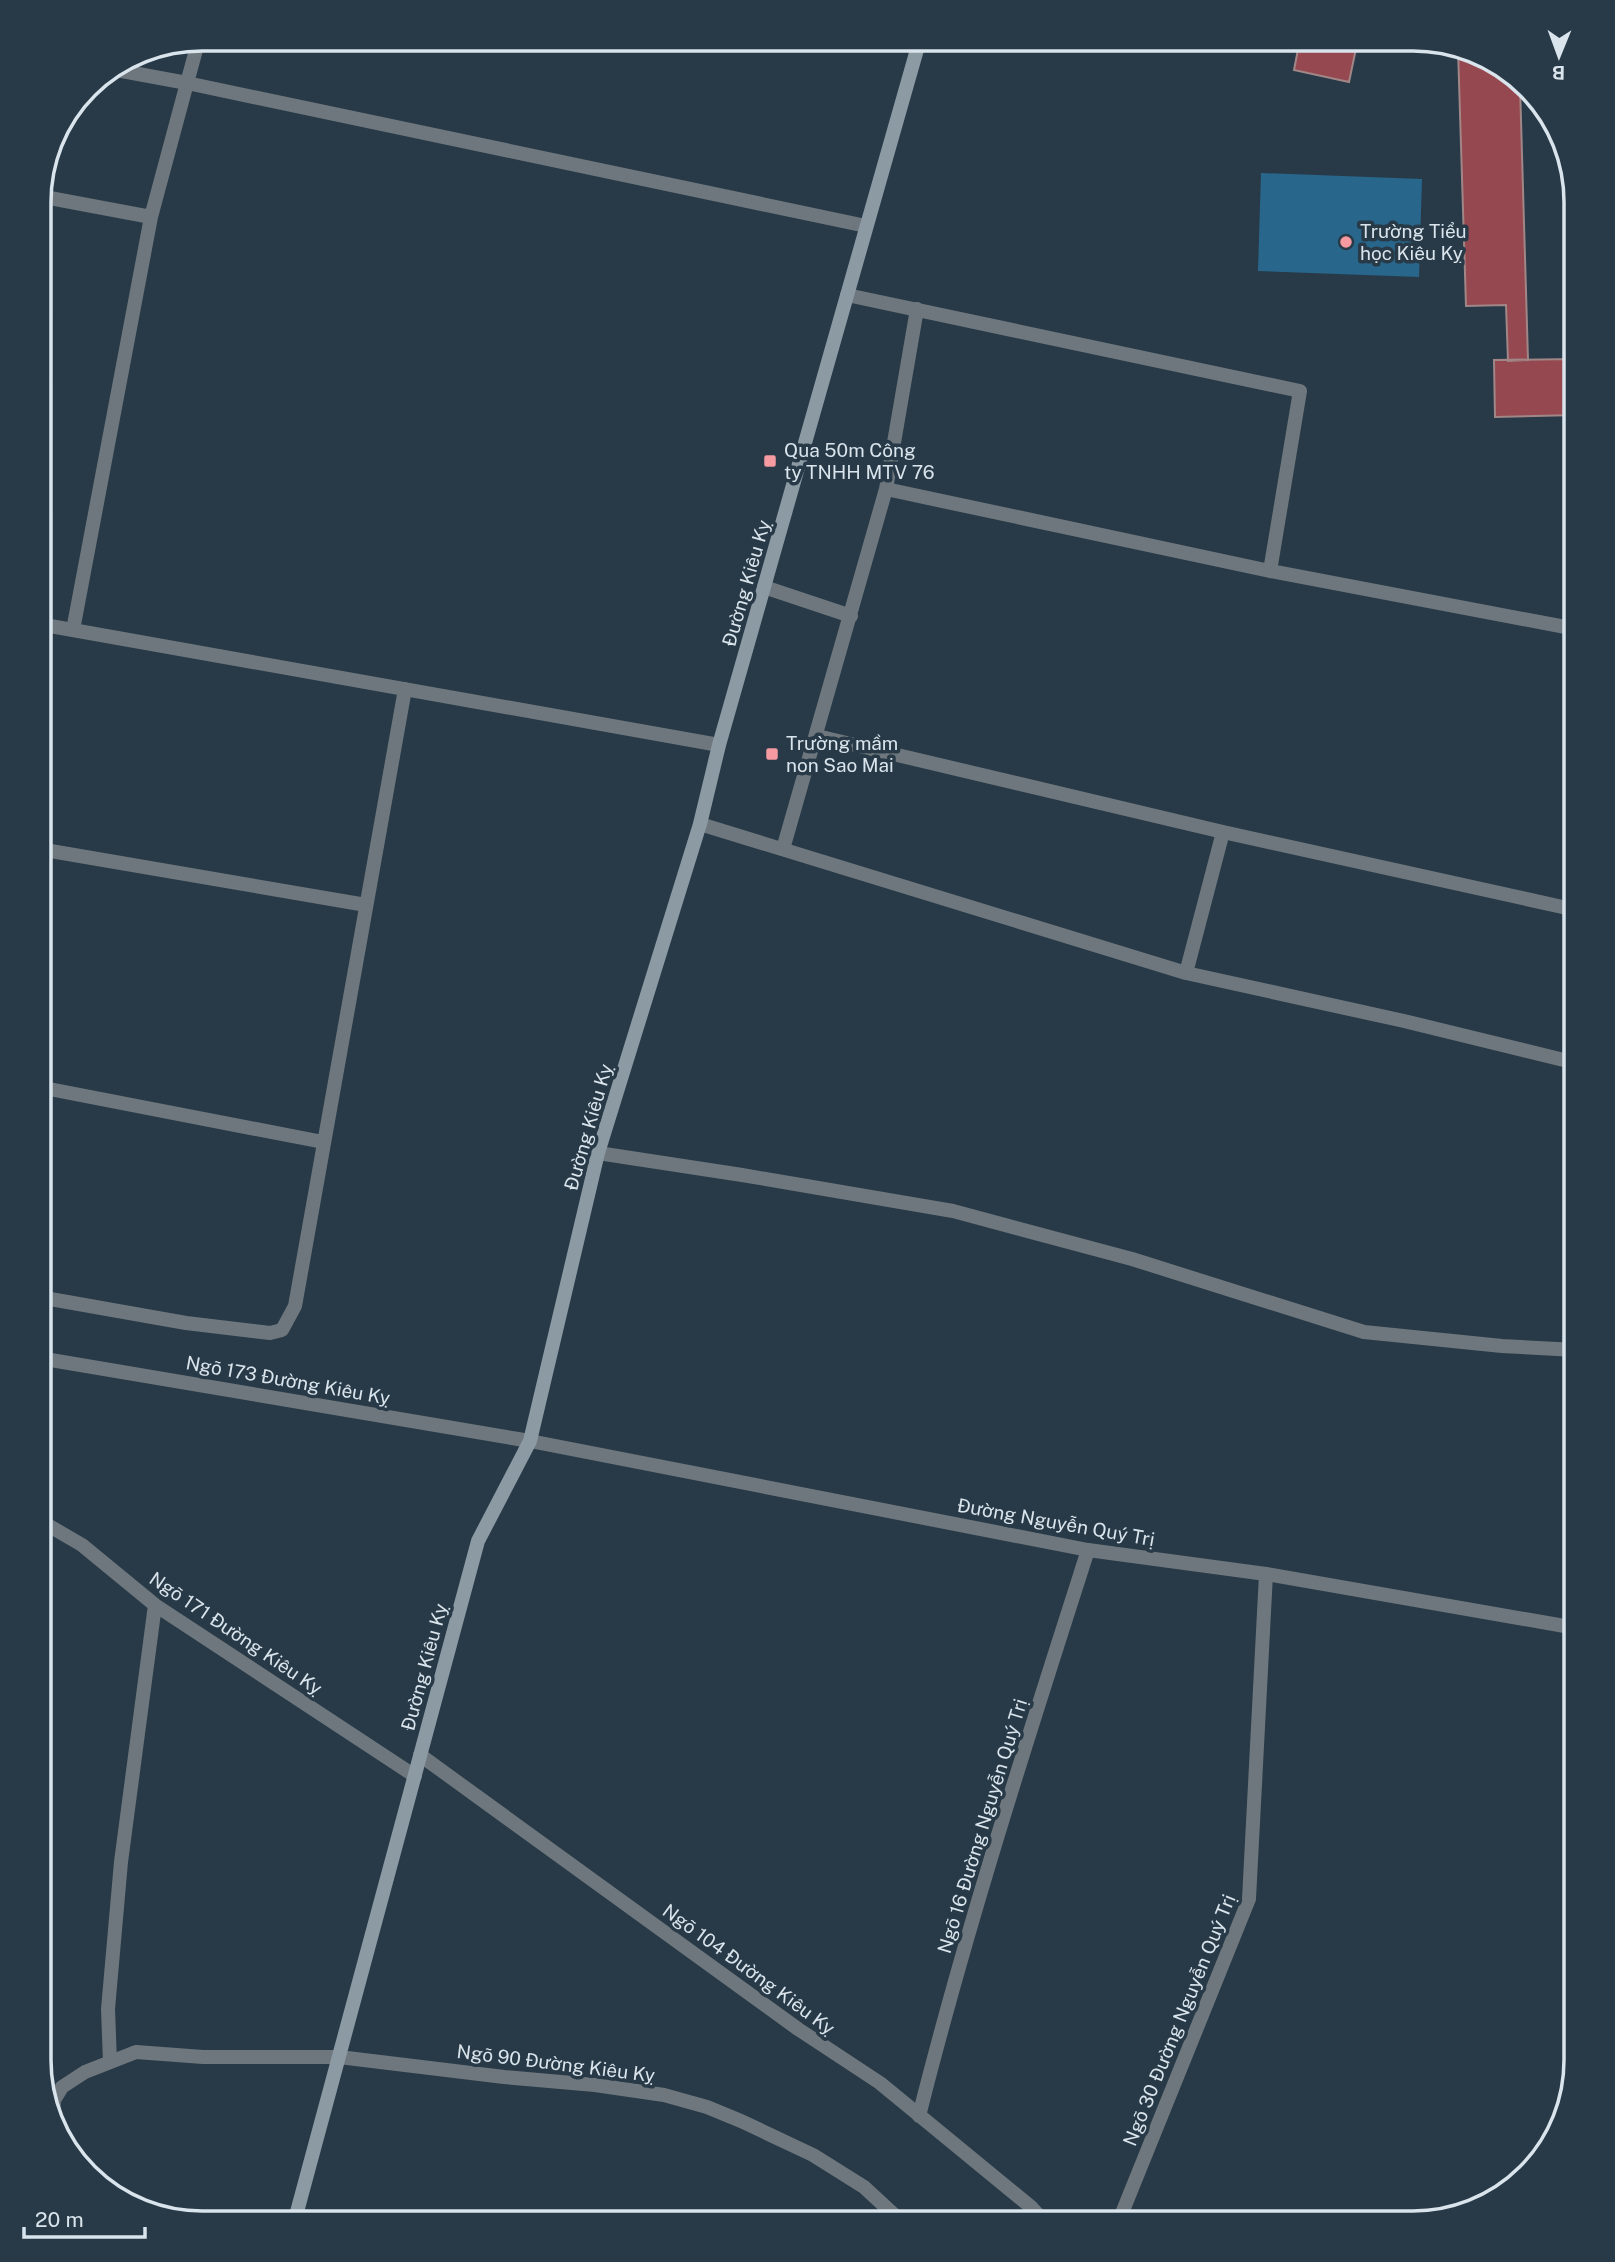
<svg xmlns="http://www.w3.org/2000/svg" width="1615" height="2262" font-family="'Public Sans',sans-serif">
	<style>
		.green { fill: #28668c }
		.building { fill: #954850; stroke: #a18687; stroke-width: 2 }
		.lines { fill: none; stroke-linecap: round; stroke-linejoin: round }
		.service { stroke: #6e777d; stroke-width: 14 }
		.minor { stroke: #6e777d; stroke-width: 14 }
		.tertiary { stroke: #6e777d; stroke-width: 14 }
		.secondary { stroke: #8c9aa4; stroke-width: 14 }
		.poi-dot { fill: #f49aa0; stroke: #283a47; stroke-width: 2.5 }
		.labels { text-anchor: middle; stroke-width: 7; stroke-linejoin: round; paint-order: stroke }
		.poi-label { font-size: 19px; fill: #d9e4ec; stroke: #283a47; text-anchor: start }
		.street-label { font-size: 19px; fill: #d9e4ec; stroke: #283a47 }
		.rim { fill: none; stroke: #d9e4ec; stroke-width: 3.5 }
	</style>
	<rect width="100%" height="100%" fill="#283a47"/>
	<path class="green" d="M1261,173l161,6 -3,98 -161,-6z"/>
	<path class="building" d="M1300,39h58l-9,43 -55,-12z
		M1458,49l37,12 25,25 8,274 -20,1 -2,-56 -40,1z
		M1576,359v56l-81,2 -1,-57z"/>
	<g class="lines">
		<path class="service" d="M111,69l76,14 12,-44
			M39,196l112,21
			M39,624l680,121
			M73,630l78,-413 36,-134 679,143
			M39,849l327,56
			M39,1087l284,55
			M39,1297l147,26 84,10 12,-3 13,-24 110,-617"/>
		<path class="minor" d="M847,295l453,96 -30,180
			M886,489l31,-180
			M764,587l87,29
			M817,736l406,96 353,78
			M700,824l486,149 218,48 172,42
			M783,849l103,-360 384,82 306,58
			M1186,973l37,-141
			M598,1153l144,22 211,36 179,48 232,73 138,14 74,4
			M39,1520l43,25 73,60 260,171
			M420,1755l378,274 82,54 151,124 15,16
			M110,2062l-2,-53 13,-147 34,-257
			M53,2115l1,-15 8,-13 23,-15 51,-20 67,5h136l165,20 91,8 69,10 43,12 34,14 72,34 51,32 39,36
			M919,2116c48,-191 109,-379 169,-566
			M1118,2223l131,-324 17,-325"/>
		<path class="tertiary" d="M39,1358l491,83 558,109 178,24 310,54"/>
		<path class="secondary" d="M294,2223l184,-682 52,-100 68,-288 102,-329 19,-79 201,-706"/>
	</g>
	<g class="poi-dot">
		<circle cx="1346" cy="242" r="7"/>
		<rect x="763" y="454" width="14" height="14" rx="3.5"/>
		<rect x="765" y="747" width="14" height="14" rx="3.5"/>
	</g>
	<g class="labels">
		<g class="poi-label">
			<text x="1360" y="238">Trường Tiểu<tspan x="1360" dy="22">học Kiêu Kỵ</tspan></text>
			<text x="784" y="457">Qua 50m Công<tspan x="784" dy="22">ty TNHH MTV 76</tspan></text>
			<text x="786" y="750">Trường mầm<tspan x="786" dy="22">non Sao Mai</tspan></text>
		</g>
		<g class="street-label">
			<text transform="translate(746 583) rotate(-74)" y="7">Đường Kiêu Kỵ</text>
			<text transform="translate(588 1127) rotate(-74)" y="7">Đường Kiêu Kỵ</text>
			<text transform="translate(288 1380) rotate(10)" y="7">Ngõ 173 Đường Kiêu Kỵ</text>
			<text transform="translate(1056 1522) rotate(10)" y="7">Đường Nguyễn Quý Trị</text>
			<text transform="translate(236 1633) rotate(34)" y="7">Ngõ 171 Đường Kiêu Kỵ</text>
			<text transform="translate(424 1667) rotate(-75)" y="7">Đường Kiêu Kỵ</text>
			<text transform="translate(982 1826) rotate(-73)" y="7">Ngõ 16 Đường Nguyễn Quý Trị</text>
			<text transform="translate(749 1969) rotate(36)" y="7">Ngõ 104 Đường Kiêu Kỵ</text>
			<text transform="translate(1179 2020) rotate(-68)" y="7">Ngõ 30 Đường Nguyễn Quý Trị</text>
			<text transform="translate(556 2063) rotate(7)" y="7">Ngõ 90 Đường Kiêu Kỵ</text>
		</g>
	</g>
	<path d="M0 0H1615V2262H0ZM202 51H1413A151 151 0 0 1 1564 202V2060A151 151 0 0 1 1413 2211H202A151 151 0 0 1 51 2060V202A151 151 0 0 1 202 51Z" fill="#283a47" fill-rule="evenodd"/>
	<path class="rim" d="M202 51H1413A151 151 0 0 1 1564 202V2060A151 151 0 0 1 1413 2211H202A151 151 0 0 1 51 2060V202A151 151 0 0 1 202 51Z"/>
	<g transform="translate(1559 56) rotate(181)" stroke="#283a47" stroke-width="5" paint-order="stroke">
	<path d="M0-5L12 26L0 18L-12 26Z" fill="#d9e4ec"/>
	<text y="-10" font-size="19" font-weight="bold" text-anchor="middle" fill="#d9e4ec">B</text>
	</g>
	<path d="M24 2227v10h121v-10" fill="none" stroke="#d9e4ec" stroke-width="3.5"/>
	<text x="35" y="2227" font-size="21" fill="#d9e4ec" stroke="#283a47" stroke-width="5" paint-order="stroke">20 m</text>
</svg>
